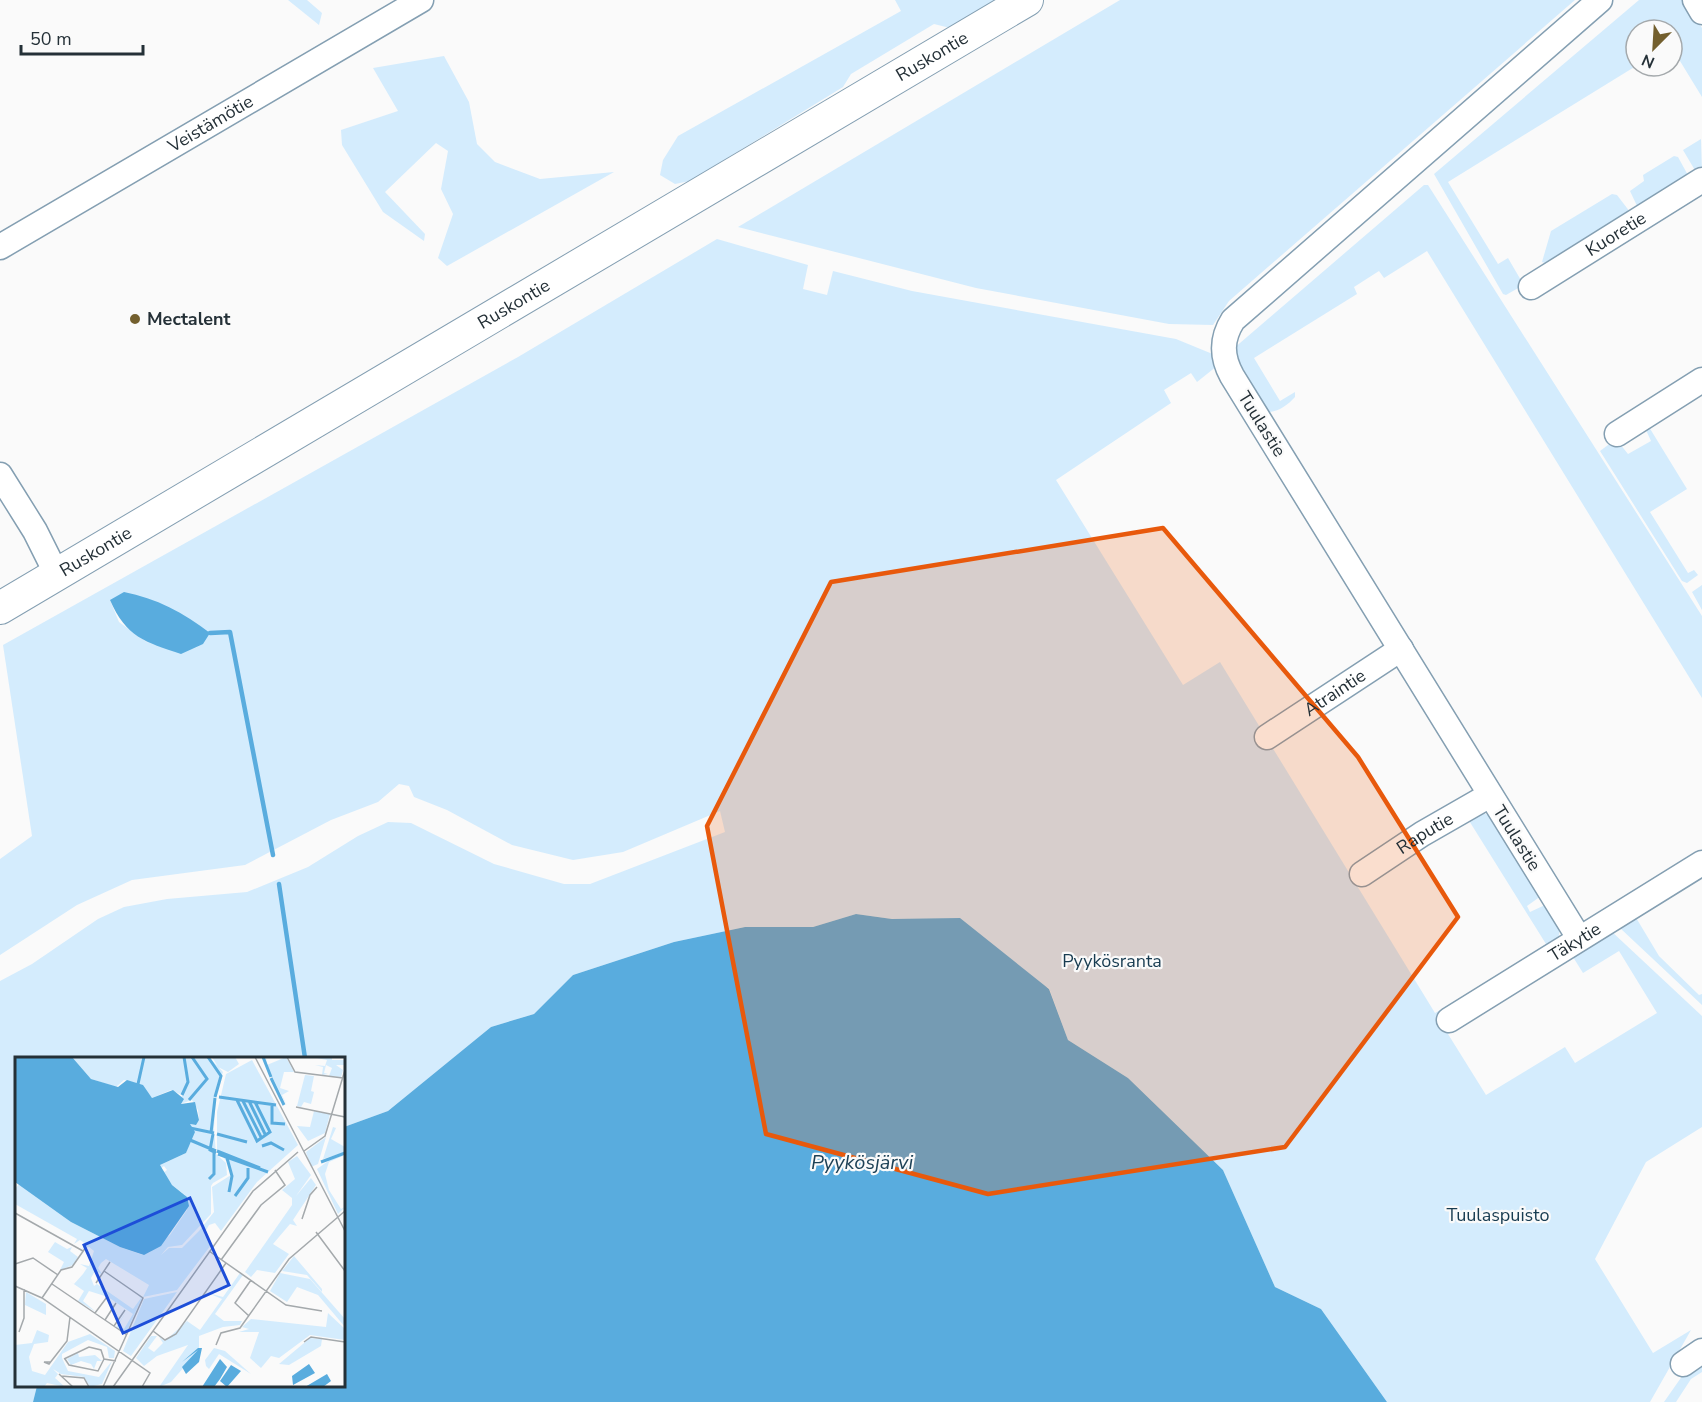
<svg xmlns="http://www.w3.org/2000/svg" width="1702" height="1402" font-family="'Nunito Sans',sans-serif">
	<style>
		.green { fill: #d4ecfd; fill-rule: evenodd }
		.water { fill: #59acde }
		.lines { fill: none; stroke-linecap: round; stroke-linejoin: round }
		.stream { stroke: #59acde; stroke-width: 4.5 }
		.minor-casing { stroke: #849fb2; stroke-width: 27 }
		.major-casing { stroke: #849fb2; stroke-width: 34 }
		.minor { stroke: #fff; stroke-width: 24 }
		.major { stroke: #fff; stroke-width: 32 }
		.marked { fill: #e8590c; fill-opacity: 0.2; stroke: #e8590c; stroke-width: 4.5; stroke-linejoin: round }
		.poi-dot { fill: #735f2e; stroke: #fafafa; stroke-width: 2 }
		.labels { text-anchor: middle; stroke-width: 4.5; stroke-linejoin: round; paint-order: stroke }
		.street-label { font-size: 18px; fill: #243037; stroke: #fafafa }
		.poi-label { font-size: 18px; font-weight: bold; fill: #243037; stroke: #fafafa; text-anchor: start }
		.park-label { font-size: 18px; fill: #183c51; stroke: #fafafa }
		.water-label { font-size: 20px; font-style: italic; fill: #1e4257; stroke: #fafafa }
		.inset-river { fill: none; stroke: #59acde; stroke-width: 3 }
		.inset-road { fill: none; stroke: #a4a9ac; stroke-width: 1.5 }
		.view { fill: #1d4ed8; fill-opacity: 0.15; stroke: #1d4ed8; stroke-width: 3 }
		.inset-edge { fill: none; stroke: #243037; stroke-width: 3 }
	</style>
	<rect width="100%" height="100%" fill="#fafafa"/>
	<path class="green" d="M288,0h19l15,13 -3,12z
		M895,0h102l-47,28 -16,-4 -83,50 -8,13 -153,94 -15,3 -15,-9 3,-15 15,-24 223,-125z
		M1120,0h455l-346,301 -16,24 -44,-1 -193,-36 -238,-61z
		M1639,0h46l17,28v69l-30,-49v-18h-36v36l-188,116 50,82 10,-6 14,24 -2,5 -14,8 -3,-1 -69,-120z
		M444,56l25,46 8,42 18,18 45,17 74,-7 -167,94 -9,-8 15,-44 -12,-25 7,-38 -12,-8 -51,49 40,42 -1,7 -41,-29 -41,-67 -1,-15 57,-19 -25,-43z
		M1701,139l1,33h-6l-13,-22z
		M1674,156l4,1 11,20 -51,31 -8,-17 14,-10 -1,-6z
		M1424,185h4l274,431v82l-275,-447 -43,27 -5,-7 -25,16 3,7 -103,64 26,43 15,-9v5c-7,8 -18,16 -29,15l-28,-44 -5,-19z
		M1612,194l5,1 13,17 -82,52 -6,-2 9,-31z
		M717,239l91,26 -5,24 24,6 6,-24 79,20 264,48 39,16 2,11 -20,16 -6,-9 -27,17 7,13 -115,77 127,205 37,-23 215,351 11,-6 2,4 21,10 -21,13 38,61 79,-48 10,16 82,-50 -38,-62 -36,22 -10,-16 37,-27 92,86v111l-56,35 -51,97 58,94 38,-23 -41,72h-263l-66,-93 -46,-22 -52,-117 -95,-92 -60,-38 -19,-52 -157,-69 -36,-5 -43,13h-68l-71,15 -101,33 -39,39 -43,13 -103,84 -44,16v-69h-328v328h21l-4,16h-33v-421l32,-17 66,-45 26,-12 43,-8 80,-7 61,-25 50,-31 30,-14 23,1 83,41 70,20h26l135,-52 -5,-21 -97,41 -50,8 -61,-15 -65,-35 -33,-13 -5,-11 -10,-2 -21,18 -47,18 -86,45 -113,15 -55,25 -77,50v-96l32,-23 -29,-191 515,-288zM110,600l38,43 -29,-21z
		M1649,427l38,62 -37,23 38,61 6,-3 4,5 -11,8 -5,-2 -82,-130 16,-12 12,15 23,-13 -5,-11z
		M1702,585v25l-10,-18z
		M1483,813l8,3 50,80 -14,10 3,6 15,-7 15,25 -2,9 -35,24 -2,-3 25,-16 -78,-125z
		M1635,916l24,40 40,39 3,-1v11l-82,-77z
		M1702,1359v13l-11,7 -15,23h-12l21,-30z"/>
	<path class="water" d="M124,592c32,6 60,21 86,41l-7,11 -22,10c-36,-12 -55,-17 -71,-54z
		M856,914l36,5 68,-1 89,71 19,51 60,38 95,92 52,117 46,22 66,93h-1354l4,-16h307v-259l44,-16 103,-84 43,-13 39,-39 101,-33 71,-15h68z"/>
	<g class="lines">
		<path class="stream" d="M210,633l20,-1 43,223
			M279,884l26,174"/>
		<g class="minor-casing">
			<g id="minor">
				<path d="M1695,0l7,12"/>
				<path id="s1" d="M0,247l421,-247"/>
				<path id="s2" d="M1531,287l171,-107"/>
				<path d="M1617,434l85,-54"/>
				<path d="M0,475l35,56 22,44"/>
				<path id="s3" d="M1267,737l134,-88"/>
				<path id="s4" d="M1362,874l60,-40 68,-39"/>
				<path d="M1579,938l-347,-562c-11,-20 -11,-37 1,-56l367,-320"/>
				<path id="s5" d="M1449,1020l253,-157"/>
				<path d="M1683,1364l19,-13"/>
			</g>
		</g>
		<g class="major-casing">
			<g id="major">
				<path id="s6" d="M0,608l1027,-608"/>
			</g>
		</g>
		<use href="#minor" class="minor"/>
		<use href="#major" class="major"/>
	</g>
	<path class="marked" d="M1163,528l195,229 100,160 -173,230 -297,47 -222,-60 -59,-308 124,-244z"/>
	<circle class="poi-dot" cx="135" cy="319" r="6"/>
	<g class="labels">
		<g class="street-label">
			<text dy="6" stroke="none"><textPath href="#s6" startOffset="1083">Ruskontie</textPath></text>
			<text dy="6" stroke="none"><textPath href="#s1" startOffset="244">Veistämötie</textPath></text>
			<text dy="6" stroke="none"><textPath href="#s2" startOffset="100">Kuoretie</textPath></text>
			<text dy="6" stroke="none"><textPath href="#s6" startOffset="597">Ruskontie</textPath></text>
			<text transform="translate(1262 424) rotate(58)" y="6">Tuulastie</text>
			<text dy="6" stroke="none"><textPath href="#s6" startOffset="111">Ruskontie</textPath></text>
			<text dy="6" stroke="none"><textPath href="#s3" startOffset="81">Atraintie</textPath></text>
			<text dy="6" stroke="none"><textPath href="#s4" startOffset="75">Raputie</textPath></text>
			<text transform="translate(1517 838) rotate(58)" y="6">Tuulastie</text>
			<text dy="6" stroke="none"><textPath href="#s5" startOffset="148">Täkytie</textPath></text>
		</g>
		<g class="poi-label">
			<text x="147" y="325">Mectalent</text>
		</g>
		<g class="park-label">
			<text x="1112" y="967">Pyykösranta</text>
			<text x="1498" y="1221">Tuulaspuisto</text>
		</g>
		<g class="water-label">
			<text x="862" y="1169">Pyykösjärvi</text>
		</g>
	</g>
	<g transform="translate(15 1057)">
		<rect width="330" height="330" fill="#fafafa"/>
		<path d="M57,0h137l14,15 -7,21 -2,35 2,26 10,9 1,12 -14,8 -2,3v28l-29,31 -14,2 -7,8 8,-7h13l17,-17 15,-19 -2,-25 19,-12 -3,-12 -11,-13v-38l9,-38 26,-14 46,85 -41,37 -36,49 -6,-8 -6,2 -5,9 7,11 -34,45 -34,7 6,-12 -43,-26 -5,4 -3,5 4,6 -7,-3 -4,7 3,8 3,-2 36,25 8,-11 -3,-3 4,3 -16,35 -10,-6 10,-15 -8,13 6,4 9,-15 -25,-17 -19,-6 -6,10 13,11 -18,-11 6,-10 -16,-11 6,4 9,-10 4,-6 -7,-4 9,2 5,-15 -5,-4 -7,2 4,-5 -6,-4 -6,4 3,-5 -62,-35v-15l6,-7 50,40 49,25 23,8 7,-3 20,-17 17,-25 -2,-15 -13,-10 -9,-12 4,-3 -3,-4 -4,3v-4l26,-12 5,-15 -1,-14 5,1 4,-5 -1,-10 -6,-10 -12,4 2,-9 -11,-5 -19,8 -9,-11 -11,-5 -8,-2 -8,7 -25,-8zM197,0h23l4,7 -11,8 -10,-5zM247,0h4l1,8 19,-8 8,15h-10l-4,16 9,3 -7,4 5,11zM317,0v3h13l-1,5h-8l7,5 -2,7 -12,-1 3,-8 -6,-3 -2,8 4,1 -6,1 1,-8 -8,-2 10,1 2,-6 -10,-2zM290,18l9,1 -3,15 3,1 -3,12 -7,-2 -3,5 -4,-1zM299,54l16,3 -5,19 -17,8 -11,-15 13,1zM318,70l3,1 -5,11 14,8v5l-22,7zM311,80l-8,27 -7,3 -5,-15zM330,98l-16,7 -4,12 4,16 12,19 4,-2 -7,7 -21,-45 14,-10zM282,99l14,19 -15,21 15,-18 5,7 -23,35 4,6 -7,-2 -17,20 16,10 -14,19 -18,-3 -6,7 -6,-5 47,-67v-7l-10,-8 13,-11 -7,-17zM40,185l12,7 5,-2 -2,4 8,6 -5,8 -13,5 4,-8 -16,-10zM279,199l28,33v3l-15,-17 -25,-4zM225,216l3,2 -28,39 9,7h18l-2,4 -17,2 -24,9v14l-28,32 -12,5 29,-42 -31,11 -13,10 -8,-8 15,-22h6l-9,12 6,4 9,-9 -4,-6 6,4 22,-20 13,9 22,-31 -14,-6 15,4zM265,216l30,6 35,40v8l-27,-32 -21,-8 -10,15 -17,-11zM11,235l20,12v11l-21,-10zM162,235l-46,64 -8,-5 21,-52zM313,256l17,16v11l-35,-5 -31,23 -8,-2 -10,12 -11,-10 9,-26h-20l10,-3 -7,-2 9,-8 75,8zM22,273l12,5 -1,7 -14,2 -5,13 3,14 13,4 23,-33 22,-8 25,17 -1,7h-5l-2,-11 -19,-7 -26,14v4l6,13 31,6 13,-16 -10,23 -12,3 -6,-10 -23,-3 -8,-5 5,5 -3,4 10,9 -18,-4 -3,4h-29v-42l17,-2zM295,281l12,1 -1,7 -32,19 -10,-1zM199,291l11,3 26,23 -32,-20 -10,15 -3,-3 -1,-6zM63,296l1,4 16,-2 7,6h-5l-3,8 -3,-5 -10,-3 -10,4 -4,-6z" fill="#d4ecfd"/>
		<path d="M0,0h57l19,22 27,8 9,-7 16,5 9,13 21,-8 11,9 -3,5 14,-2 4,18 -3,5 -6,-1 5,8 -9,21 -26,12 12,20 15,12 2,9 -28,40 -17,9 -24,-8 -49,-25 -56,-40zM183,291h4l-3,14 -13,12 -4,-7 16,-17 -16,12zM205,302l7,8 -7,12 -6,8h-12zM294,307l6,9 -22,12 -1,-9zM216,308l10,6 -14,16 -7,-6zM312,317l4,7 -8,6h-18z" fill="#59acde"/>
		<path class="inset-river" d="M193,0l13,19 -6,21M248,0l8,20M256,21l13,27M123,27l6,-27M167,38l6,-13 -4,-25M204,40l57,8M174,43l18,-21 -15,-22M222,43l20,41 13,-9 -15,-30M228,44l18,36M234,44l16,33M257,48v18l13,1M175,71l24,5M196,76l4,-35M198,77l-3,16 6,3M202,77l30,8M175,83l26,11M247,89l9,-3 13,7M202,94l43,17M203,97l50,18M212,101l5,18 -3,16M306,105l24,-9M194,122l5,-5v-22M220,139l13,-18v-10"/>
		<path class="inset-road" d="M240,0l90,174M272,0l8,15 48,6M281,50l49,10M289,94l21,-15 20,-66M0,156l68,38M287,162l8,-24 7,-8M301,175l29,39v5M194,194l77,54 36,6M206,203l40,-55 24,-20 -10,-15M0,207l18,-6 25,17M81,226l14,-21M37,227l75,51M0,229l27,12 108,75 -8,14M27,241l19,-28 11,-3 14,-20M80,256l12,-16M234,259l-14,-13 16,-23M90,263l11,-17M99,269l11,-16M138,274l12,9 11,-6 50,-71M4,275l5,-14v-29M289,285l7,-5 34,5M201,288l5,-12 19,-5 49,-69 56,-48M49,302l25,-12 12,3 3,9 12,2M50,302l4,6 29,6 6,-12M36,305h-7l5,2 18,-23 3,-24M44,317l14,13M46,319l23,2 5,9M88,330l40,-89 -39,-27M98,330l140,-196 45,-39"/>
		<path class="view" d="M175,141l39,87 -106,48 -39,-88z"/>
		<rect width="330" height="330" class="inset-edge"/>
	</g>
	<g transform="translate(1654 48) rotate(204)"><circle r="28" fill="#fafafa" stroke="#a4a9ac" stroke-width="1.5"/>
	<path d="M0-4.5L10 22L0 15L-10 22Z" fill="#735f2e"/>
	<text y="-9" font-size="16" font-weight="bold" text-anchor="middle" fill="#243037">N</text>
	</g>
	<path d="M21 45v9h122v-9" fill="none" stroke="#243037" stroke-width="3"/>
	<text x="30" y="45" font-size="18" fill="#243037" stroke="#fafafa" stroke-width="4.5" paint-order="stroke">50 m</text>
</svg>
